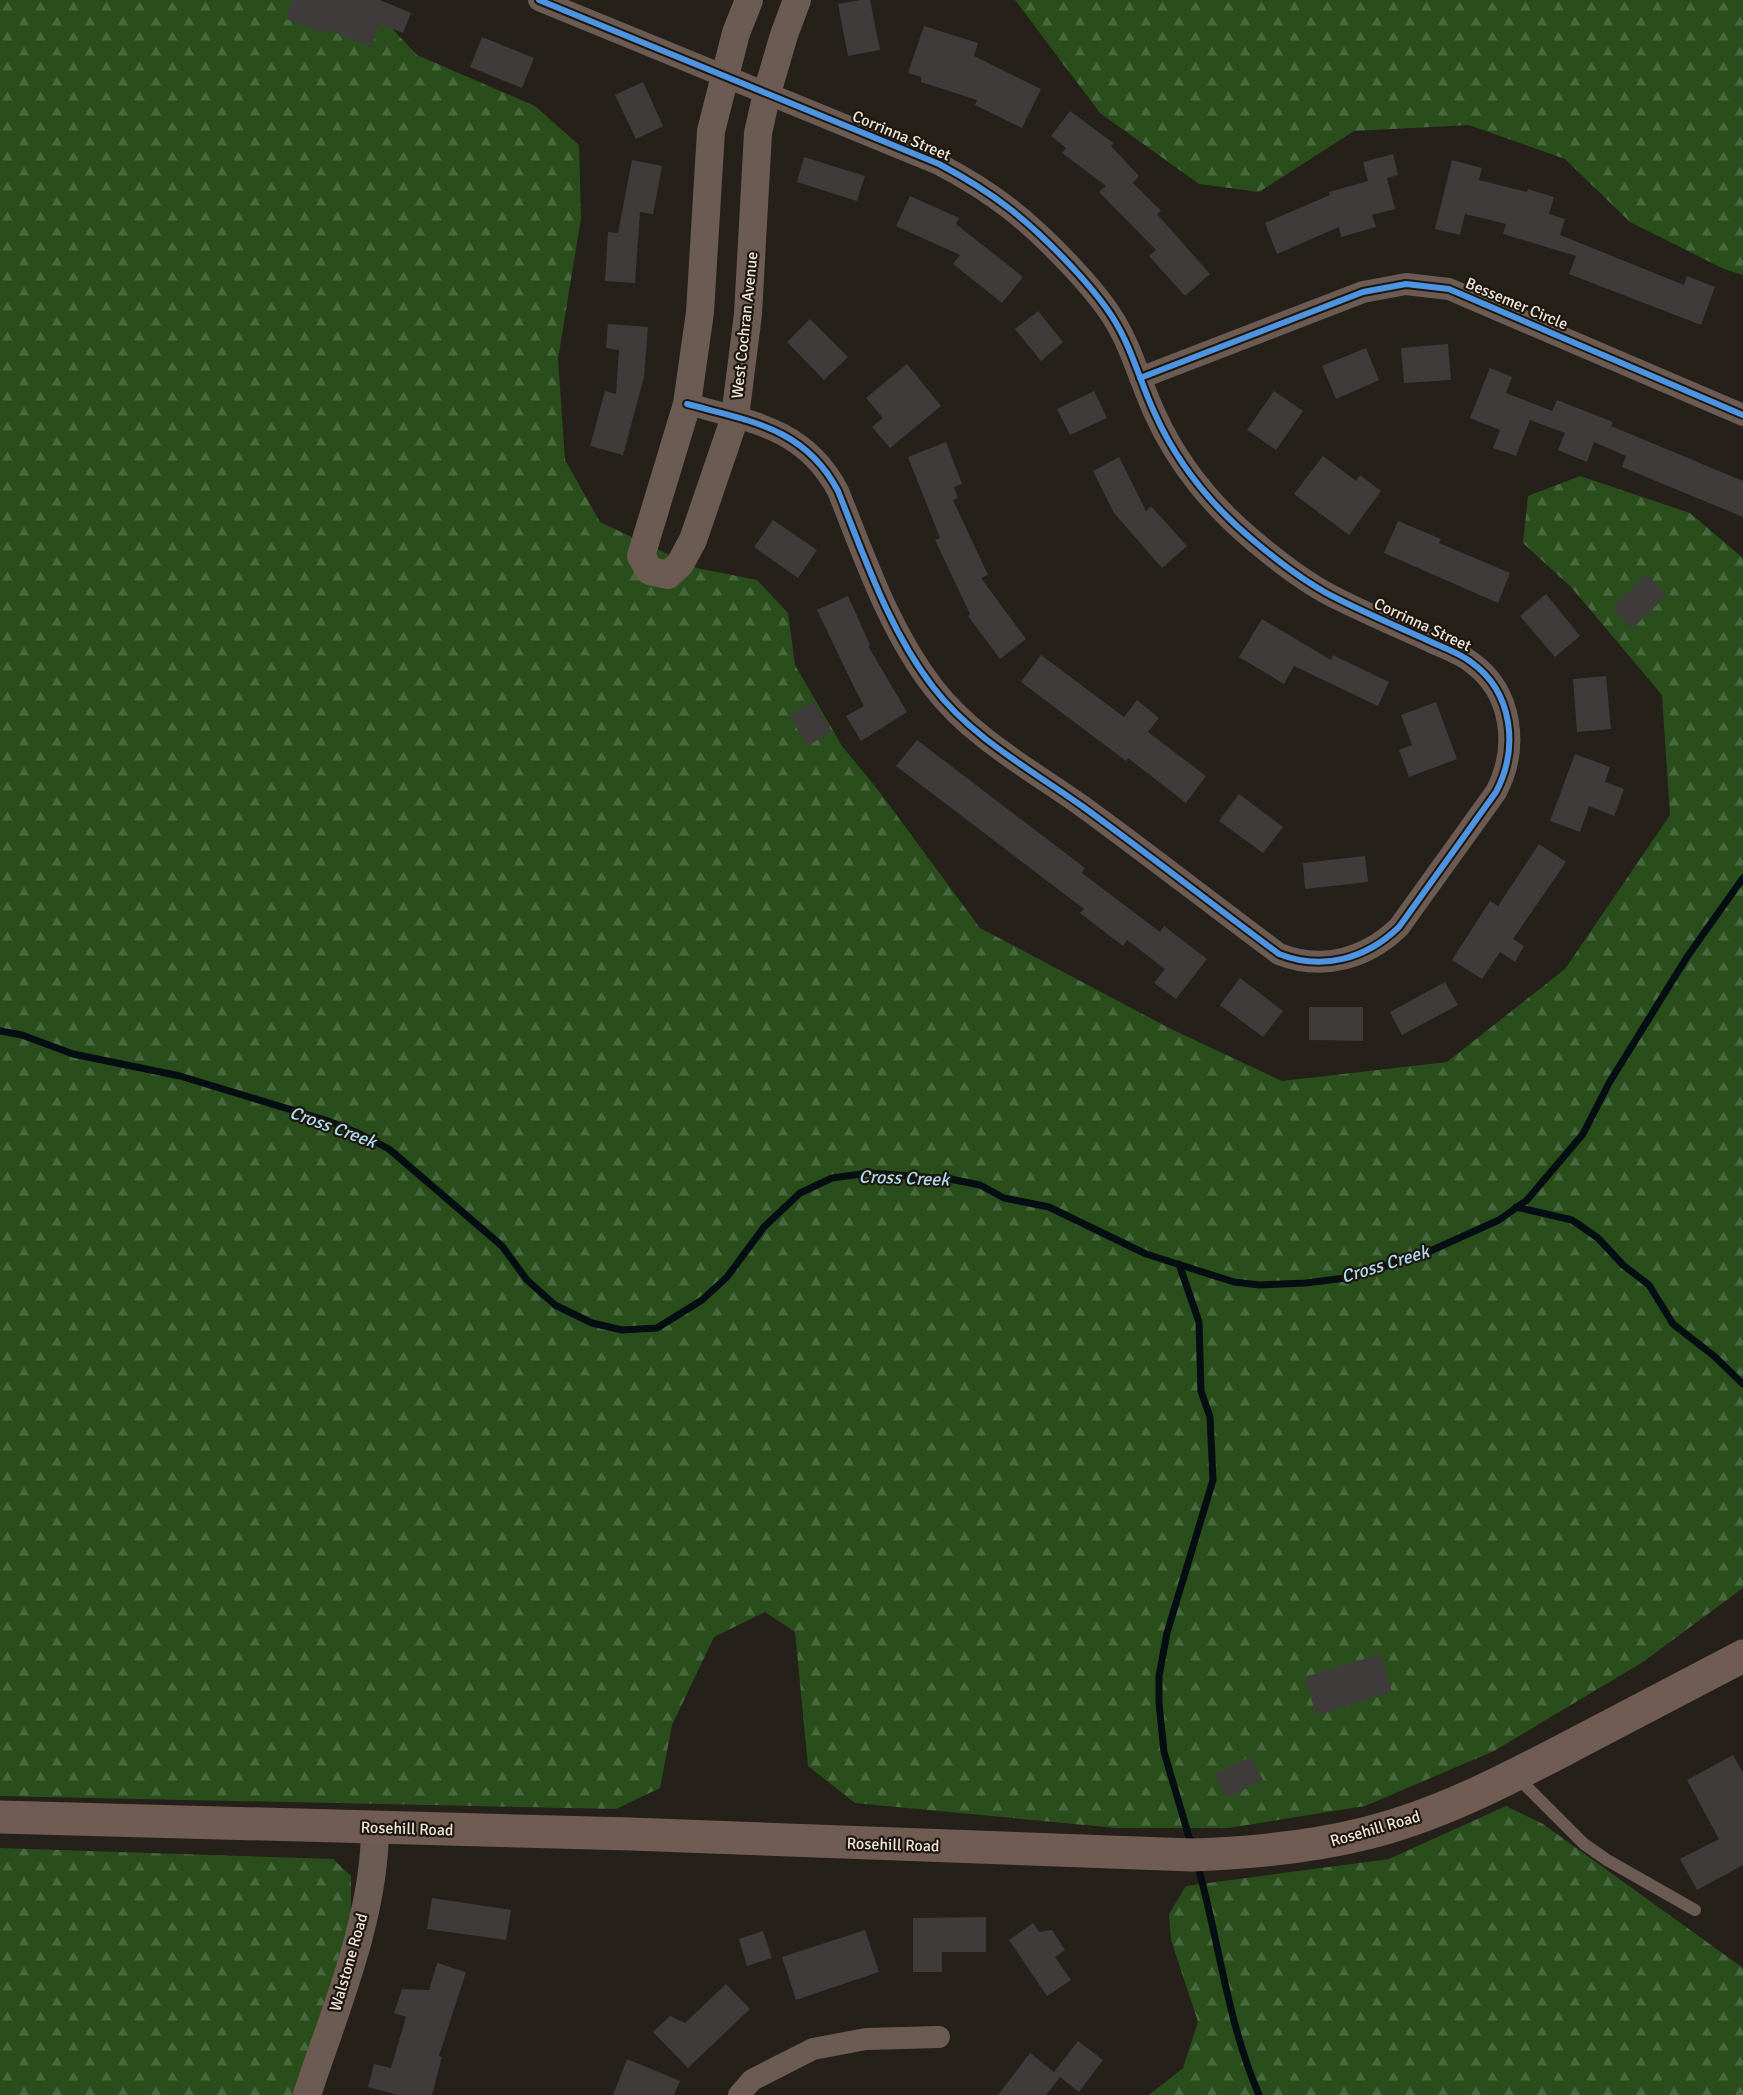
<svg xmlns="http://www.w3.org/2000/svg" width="1743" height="2095" font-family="Signika,sans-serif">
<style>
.forest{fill:url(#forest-firs)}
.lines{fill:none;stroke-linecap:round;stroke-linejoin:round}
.stream{stroke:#050f13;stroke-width:7}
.building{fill:#3e3b3a}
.service{stroke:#6c5b52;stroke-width:12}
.minor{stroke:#6c5b52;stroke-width:22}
.tertiary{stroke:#6c5b52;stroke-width:28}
.secondary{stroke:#705c52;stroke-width:33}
.cycleway-casing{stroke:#1f170d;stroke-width:10}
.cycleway{stroke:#4d94e3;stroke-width:6}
.labels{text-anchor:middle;stroke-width:4.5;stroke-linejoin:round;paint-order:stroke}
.street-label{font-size:16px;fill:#ede6df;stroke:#1f170d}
.water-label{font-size:18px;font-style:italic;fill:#abddf2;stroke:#1f170d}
</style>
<defs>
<pattern id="forest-firs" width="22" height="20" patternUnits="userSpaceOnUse" patternTransform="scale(1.5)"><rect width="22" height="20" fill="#294e1c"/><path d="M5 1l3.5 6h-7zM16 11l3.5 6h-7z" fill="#48683d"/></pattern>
</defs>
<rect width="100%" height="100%" fill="#25201a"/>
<path class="forest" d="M0 0H365L417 55 535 106 579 145 581 218 558 359 565 460 600 522 697 568 757 580 788 613 795 665 842 746 878 790 980 928 1171 1029 1282 1081 1447 1062 1565 969 1670 815 1662 695 1571 587 1523 543 1528 496 1580 476 1690 513 1743 558V1588L1643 1662 1494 1751 1365 1806 1229 1828H1116L855 1803 808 1766 795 1632 765 1612 714 1637 672 1725 660 1788 616 1809 0 1796Z
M1015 0H1743V275L1724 269 1630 222 1565 159 1469 125 1354 131 1259 192 1199 184 1100 113Z
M1506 1806 1543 1824 1743 1968V2095H1149L1183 2068 1198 2022 1171 1940 1169 1914 1186 1886 1389 1859Z
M0 1848 333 1859 351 1876V1920L294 2095H0Z"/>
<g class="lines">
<path class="stream" d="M0 1031 22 1035 73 1054 180 1076 328 1121 358 1133 389 1149 502 1246 527 1280 555 1305 592 1323 622 1330 657 1328 702 1300 727 1277 764 1227 800 1193 832 1178 869 1173 950 1179 980 1185 1004 1198 1049 1207 1146 1254 1234 1282 1260 1285 1306 1283 1353 1277 1428 1252 1499 1220 1527 1200 1583 1134 1609 1083 1687 957 1743 878
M1516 1207 1572 1220 1598 1238 1623 1265 1649 1285 1673 1324 1714 1356 1743 1384
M1179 1264 1199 1322 1201 1391 1210 1417 1213 1480 1167 1633 1159 1676V1703L1164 1752 1192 1847
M1197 1863C1219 1940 1227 2021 1259 2095"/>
</g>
<path class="building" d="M292 0H380L411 13 403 33 380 24 371 47 327 29 325 33 286 19Z
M860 0H870L880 50 848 56 838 4Z
M924 26 978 43 974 56 1041 89 1022 128 975 105 977 100 921 82V77L908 73Z
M482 37 534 58 522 88 470 67Z
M643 82 663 126 636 139 615 95Z
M1070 111 1113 143 1111 146 1139 176 1133 183 1161 211 1157 214 1210 274 1185 296 1149 256 1156 250 1099 192 1106 186 1062 153 1066 148 1051 136Z
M1393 154 1398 175 1387 178 1395 209 1372 215 1376 227 1341 237 1339 227 1277 254 1265 223 1330 195 1329 192 1368 181 1363 162Z
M804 157 865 176 857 201 797 182Z
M632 160 662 166 653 214 640 212 635 283 605 281 608 232 618 233Z
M1452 160 1482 168 1479 180 1527 192 1528 189 1554 197 1549 214 1565 219 1560 235 1684 285 1687 276 1715 287 1701 325 1569 274 1576 256 1503 234 1506 224 1465 214 1460 235 1435 229Z
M910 196 959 218 956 224 1023 277 1002 303 953 264 960 255 896 226Z
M1038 311 1063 342 1041 361 1015 329Z
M810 319 848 357 824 380 787 342Z
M608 324 648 327 644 377 623 455 590 446 605 391 616 394 619 350 606 348Z
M1448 344 1451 380 1404 383 1401 348Z
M1366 348 1379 380 1336 399 1322 366Z
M907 364 941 406 890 448 872 427 883 418 866 398Z
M1490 368 1512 377 1506 393 1552 411 1557 400 1613 422 1611 426 1743 481V517L1622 467 1626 456 1594 442 1587 462 1558 450 1565 433 1530 420 1516 456 1493 448 1500 430 1470 418Z
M1094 391 1107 418 1070 435 1057 409Z
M1274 391 1303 411 1276 450 1247 430Z
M946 442 962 484 954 487 958 498 953 500 988 575 981 578 1026 639 1000 659 968 616 970 614 935 540 940 538 908 457Z
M1323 456 1356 481 1360 475 1381 491 1349 535 1294 494Z
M1119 457 1146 511 1151 506 1187 546 1162 568 1114 513 1093 471Z
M773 520 817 550 798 578 754 547Z
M1398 521 1441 539 1439 543 1510 573 1498 603 1384 553Z
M1647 574 1667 595 1632 629 1612 608Z
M1546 594 1580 636 1555 657 1520 616Z
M848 596 870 645 868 646 907 712 861 741 846 716 864 706 854 687 817 610Z
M1262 619 1331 660 1333 655 1389 682 1378 706 1294 666 1284 684 1239 657Z
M1041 655 1124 717 1137 700 1159 718 1148 732 1206 776 1186 803 1128 758 1126 761 1021 682Z
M1606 676 1611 729 1577 732 1573 679Z
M813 701 832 731 808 746 789 716Z
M1436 702 1457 759 1409 777 1399 750 1412 745 1401 715Z
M917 740 1085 868 1082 873 1160 932 1164 926 1207 959 1176 999 1154 983 1165 969 1127 940 1123 946 1080 913 1084 909 896 766Z
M1575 754 1610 767 1605 782 1624 789 1614 816 1589 806 1580 832 1550 821Z
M1239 794 1283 827 1263 853 1219 821Z
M1539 844 1566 862 1513 939 1524 946 1515 962 1500 952 1482 979 1452 960 1490 901 1498 906Z
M1365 856 1368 882 1305 889 1303 863Z
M1240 978 1283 1011 1263 1037 1220 1005Z
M1445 982 1458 1005 1402 1035 1390 1012Z
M1309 1007H1363V1041L1309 1040Z
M1381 1654 1392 1692 1316 1715 1305 1677Z
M1733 1755 1743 1773V1865L1697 1890 1680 1859 1719 1839 1687 1780Z
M1251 1756 1263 1780 1227 1798 1215 1774Z
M432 1898 511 1910 506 1940 427 1929Z
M986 1917V1952H942V1972H913V1918Z
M1033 1923 1039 1932 1052 1930 1065 1950 1055 1957 1071 1980 1047 1996 1009 1940Z
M865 1930 879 1972 796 2000 782 1957Z
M763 1931 772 1958 747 1966 739 1939Z
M437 1963 466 1972 439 2056 442 2057 432 2095H398L368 2087 374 2064 391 2068 406 2017 394 2013 402 1989 429 1990Z
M726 1984 750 2009 688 2068 653 2032 670 2016 685 2023Z
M1078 2041 1103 2060 1079 2092 1060 2077 1046 2095H998L1030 2053 1054 2072Z
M627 2059 680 2081 674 2095H613Z"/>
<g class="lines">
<path class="service" d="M1517 1777 1584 1844 1607 1860 1695 1910"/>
<path class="minor" d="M539 0 939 164C994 193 1028 220 1071 266 1086 282 1101 299 1113 318 1132 348 1140 382 1155 414 1177 463 1213 507 1254 541 1280 563 1310 586 1340 600 1368 614 1398 627 1427 640 1441 647 1458 652 1471 662 1513 692 1519 748 1496 792L1399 927C1366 959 1322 971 1279 954 1213 905 1148 854 1082 806 1030 769 972 738 933 687 889 630 865 558 838 491 805 428 750 421 687 404
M1140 378 1363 292 1406 284 1449 289 1743 415
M739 2095 752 2080 813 2049 866 2039 939 2037"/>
<path class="tertiary" d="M749 0 736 33 711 131 700 312 687 404 641 556 650 571 668 575 680 564 693 540 735 417 748 314 758 133 767 93 784 35 797 0
M307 2095C335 2010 375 1917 375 1827"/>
<path class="secondary" d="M0 1817 631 1834 1192 1855C1250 1853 1306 1848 1363 1834 1438 1816 1506 1780 1573 1745 1630 1715 1686 1686 1743 1656"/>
<defs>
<path id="cycleway" d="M539 0 939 164C994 193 1028 220 1071 266 1086 282 1101 299 1113 318 1132 348 1140 382 1155 414 1177 463 1213 507 1254 541 1280 563 1310 586 1340 600 1368 614 1398 627 1427 640 1441 647 1458 652 1471 662 1513 692 1519 748 1496 792L1399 927C1366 959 1322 971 1279 954 1213 905 1148 854 1082 806 1030 769 972 738 933 687 889 630 865 558 838 491 805 428 750 421 687 404
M1140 378 1363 292 1406 284 1449 289 1743 415"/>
</defs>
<use href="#cycleway" class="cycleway-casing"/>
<use href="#cycleway" class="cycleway"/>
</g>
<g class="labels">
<g class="street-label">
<text transform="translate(902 135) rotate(23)" y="6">Corrinna Street</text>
<text transform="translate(1517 303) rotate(23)" y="6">Bessemer Circle</text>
<text transform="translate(744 325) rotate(-84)" y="6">West Cochran Avenue</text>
<text transform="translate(1423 624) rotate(25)" y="6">Corrinna Street</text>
<text transform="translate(407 1828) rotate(2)" y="6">Rosehill Road</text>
<text transform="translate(1375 1828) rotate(-16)" y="6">Rosehill Road</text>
<text transform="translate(893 1844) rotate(2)" y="6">Rosehill Road</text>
<text transform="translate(348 1962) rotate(-74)" y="6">Walstone Road</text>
</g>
<g class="water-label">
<text transform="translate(333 1127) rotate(20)" y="6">Cross Creek</text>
<text transform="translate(904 1178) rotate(2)" y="6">Cross Creek</text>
<text transform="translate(1385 1264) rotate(-17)" y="6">Cross Creek</text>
</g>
</g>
</svg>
